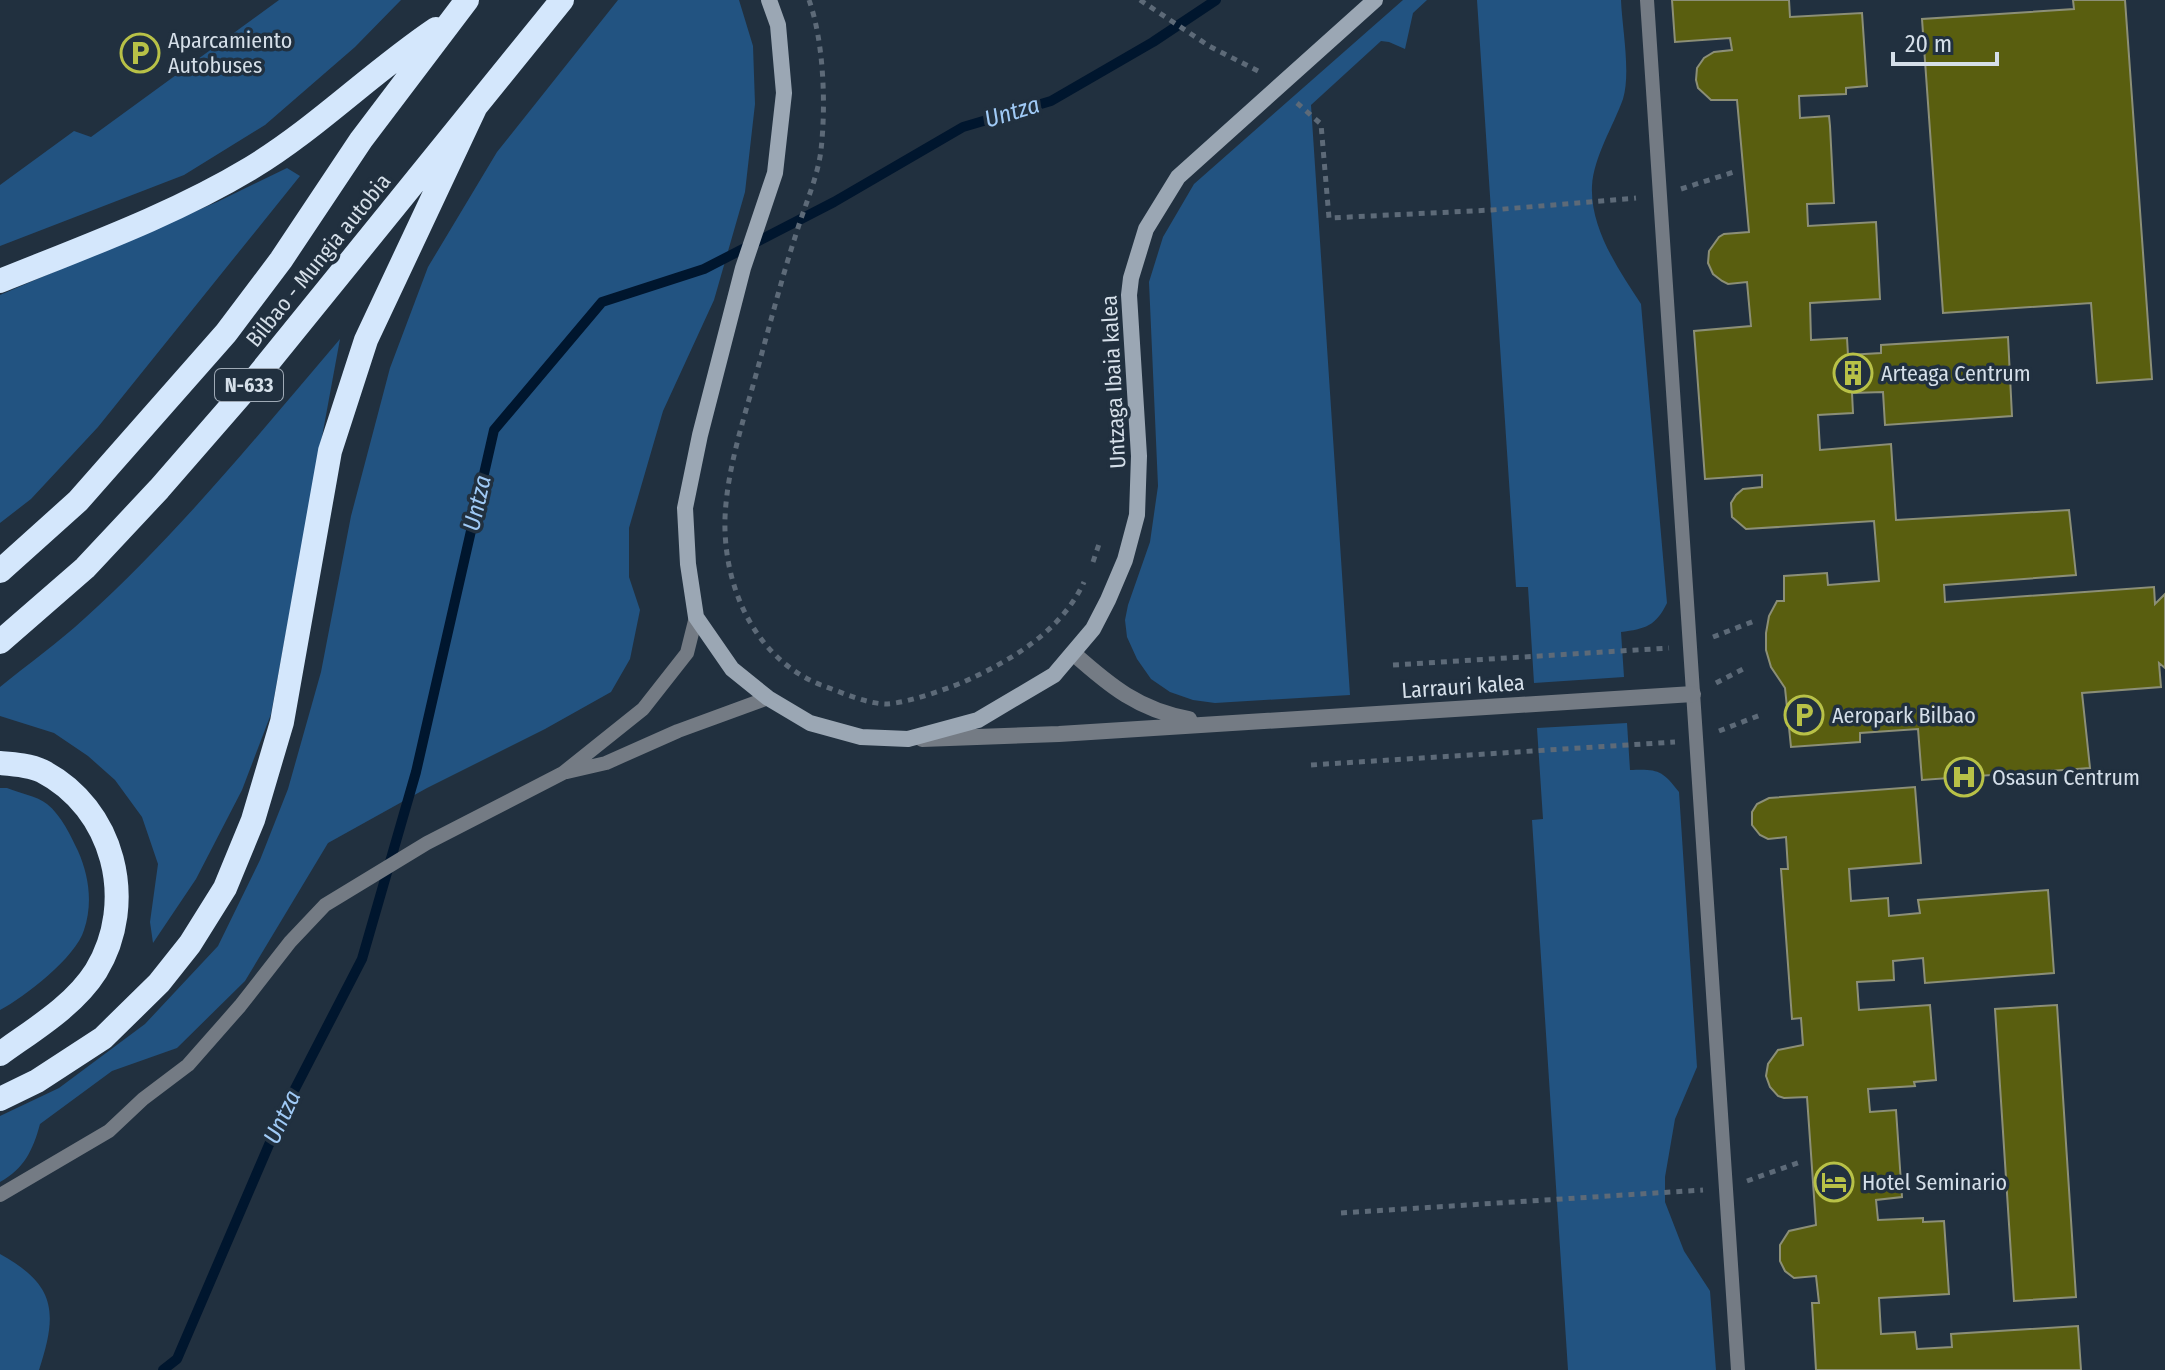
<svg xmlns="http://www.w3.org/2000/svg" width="2165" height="1370" font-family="'Fira Sans Condensed',sans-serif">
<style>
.green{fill:#225381}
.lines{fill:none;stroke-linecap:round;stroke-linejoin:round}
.stream{stroke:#00162e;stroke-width:10}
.building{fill:#595e0f;stroke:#8c8f77;stroke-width:2}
.path{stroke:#5d6a78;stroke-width:5;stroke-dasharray:6 6;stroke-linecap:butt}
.lane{stroke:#747b84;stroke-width:14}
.street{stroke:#747b84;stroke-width:16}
.secondary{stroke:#9ba7b4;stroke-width:16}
.highway{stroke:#d4e7fc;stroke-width:24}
.labels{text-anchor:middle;stroke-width:7;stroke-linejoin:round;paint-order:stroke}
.shield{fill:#21303f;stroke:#9faab6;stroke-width:2}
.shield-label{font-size:20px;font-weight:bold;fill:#d5dfe9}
.poi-label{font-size:22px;fill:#d5dfe9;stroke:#21303f;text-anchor:start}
.street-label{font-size:22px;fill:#d5dfe9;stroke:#21303f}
.water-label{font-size:24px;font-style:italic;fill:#a0caf6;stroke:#21303f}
</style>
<rect width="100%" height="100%" fill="#21303f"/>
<path class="green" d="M279 0H401L355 47 265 125 184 175 0 246V185L74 131 91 137Z
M618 0H739L753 46 755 104 745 192 714 300 663 411 629 528V577L640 610 630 659 611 692 545 729 427 788 328 843 245 981 177 1048 112 1071 40 1124C33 1150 24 1169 0 1182V1116L59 1088 145 1024 218 946 260 860 288 789 321 672 351 516 390 368 428 267 497 152Z
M1403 0H1427L1413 13 1405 49 1389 42 1381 41 1311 105 1350 695 1215 703 1193 700 1170 692 1151 679 1137 659 1127 637 1125 620 1128 605 1150 542 1158 486 1149 282 1163 237 1194 184Z
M1477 0H1621C1622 27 1631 73 1623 99 1613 127 1594 156 1592 186 1590 229 1619 270 1641 304L1667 603C1656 626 1645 629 1621 632L1624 677 1534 683 1528 587H1516Z
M287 168 300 176 98 427 31 499 0 523V295L217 202Z
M340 339 271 714 242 790 196 879 153 943 150 922 158 864 142 817 115 780 88 756 54 733 0 716V687C28 664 58 643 85 618 178 534 259 434 340 339Z
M1627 723 1630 770C1658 769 1662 770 1679 792L1697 1067 1675 1119 1665 1177V1202L1684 1251 1710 1291 1716 1370H1568L1532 820 1543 819 1537 728Z
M0 788H7C19 793 37 796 47 804 61 815 71 836 78 851 89 876 93 903 84 930 76 957 25 997 0 1010Z
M0 1254C56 1285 58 1312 39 1370H0Z"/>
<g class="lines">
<path class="stream" d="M163 1370 177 1359 283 1112 362 959 416 772 494 430 602 302 704 269 834 202 963 127 1051 101 1153 42 1216 0"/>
</g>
<path class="building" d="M1672 0H1789L1790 17 1862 13 1867 86 1846 88V94L1799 96 1800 118 1829 116 1830 126 1834 203 1807 204 1808 226 1876 222 1880 299 1810 303 1811 340 1847 338 1848 355 1881 353V345L2008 337 2012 416 1885 425 1883 392 1852 393 1853 413 1818 415 1820 450 1891 444 1896 520 2069 510 2076 575 1944 585 1945 602 2154 587 2155 604 2165 594V668L2159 663 2161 687 2082 693 2090 768 1922 780 1918 729 1860 733V742L1791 747 1785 688 1771 667 1766 650V633L1769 616 1777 601H1784V576L1827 573 1828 585 1879 581 1874 521 1746 529 1732 517 1731 503 1736 495 1743 489 1762 487V475L1705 479 1694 331 1751 326 1747 282 1728 284 1722 281 1713 274 1708 263 1709 251 1719 237 1724 234 1749 232 1737 100H1711L1698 88 1696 80 1697 68 1704 58 1714 52 1732 50 1730 38 1675 42Z
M2073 0H2125L2152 379 2097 383 2091 303 1943 313 1922 19 2074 9Z
M1915 787 1921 863 1849 869 1851 901 1888 898 1889 916 1920 913 1918 900 2048 890 2054 973 1925 983 1923 958 1893 961 1894 980 1857 982 1859 1010 1930 1005 1936 1080 1914 1082 1915 1086 1868 1089 1870 1112 1896 1110 1902 1197 1876 1200 1878 1220 1923 1218V1222L1944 1221 1949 1294 1879 1298 1881 1334 1915 1332 1917 1349 1952 1347 1951 1334 2078 1326 2081 1370H1816L1812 1303H1819L1816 1276 1794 1278 1785 1271 1780 1261V1245L1789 1231 1816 1225 1807 1097 1784 1098 1778 1096 1770 1087 1766 1076 1768 1064 1778 1050 1803 1045 1801 1018 1792 1019 1781 869H1788L1786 837 1768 839 1760 835 1752 825V812L1757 804 1769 798Z
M2057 1005 2076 1297 2014 1301 1995 1009Z"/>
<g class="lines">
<path class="path" d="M809 0C824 42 826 106 821 150 818 176 805 205 797 231 782 277 770 324 757 371 744 419 727 468 725 518 723 587 755 659 821 685 841 692 864 703 885 704 905 704 954 687 972 678 1017 657 1063 628 1084 582
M1140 0 1209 46 1258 71
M1297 103 1321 124 1329 218 1492 210 1636 198
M1681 189 1737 171
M1093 562 1100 541
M1713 637 1757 620
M1393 665 1669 648
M1716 683 1745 668
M1719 731 1763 714
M1311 765 1675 742
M1747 1181 1803 1161
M1341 1213 1703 1190"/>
<path class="lane" d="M1647 0 1738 1370
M567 772 606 763 678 731 768 698
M0 1195 109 1131 143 1099 188 1065 240 1006 290 942 325 905 427 843 563 773 643 709 687 653 696 617"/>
<path class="street" d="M1073 653C1110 686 1139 710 1189 719
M922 739 1059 734 1693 694"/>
<path class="secondary" d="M769 0 778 25 784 93 775 173 743 268 700 435 685 508 688 564 696 617 732 669 768 698 810 723 861 737 908 739 978 720 1054 675 1093 629 1108 600 1125 560 1137 515 1139 456 1129 295 1131 278 1146 229 1178 177 1375 0"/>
<path class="highway" d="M0 281C84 247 173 215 251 168 317 128 372 72 436 29
M0 571 78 501 226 333 281 260 361 140 467 0
M0 642 85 568 159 489 259 374 562 0
M0 763C13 764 30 765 42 771 114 808 138 902 96 971 74 1006 33 1030 0 1054
M0 1099 37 1081 103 1038 159 983 190 944 225 888 253 820 282 722 330 451 366 340 476 106"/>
</g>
<defs>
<symbol id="parking-ring" viewBox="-11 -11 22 22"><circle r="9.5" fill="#21303f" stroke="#b8c147" stroke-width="1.5"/><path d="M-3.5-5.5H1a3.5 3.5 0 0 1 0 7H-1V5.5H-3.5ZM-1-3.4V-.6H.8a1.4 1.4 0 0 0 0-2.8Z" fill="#b8c147"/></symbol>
<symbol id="building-ring" viewBox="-11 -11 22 22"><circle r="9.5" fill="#21303f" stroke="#b8c147" stroke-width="1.5"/><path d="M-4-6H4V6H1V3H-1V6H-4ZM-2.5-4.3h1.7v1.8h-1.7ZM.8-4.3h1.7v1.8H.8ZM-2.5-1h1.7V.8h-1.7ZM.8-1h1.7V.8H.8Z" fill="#b8c147"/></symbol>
<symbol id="hospital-ring" viewBox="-11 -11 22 22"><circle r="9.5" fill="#21303f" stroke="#b8c147" stroke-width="1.5"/><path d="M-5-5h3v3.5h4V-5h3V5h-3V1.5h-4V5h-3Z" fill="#b8c147"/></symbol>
<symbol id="hotel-ring" viewBox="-11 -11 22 22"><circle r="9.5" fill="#21303f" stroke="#b8c147" stroke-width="1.5"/><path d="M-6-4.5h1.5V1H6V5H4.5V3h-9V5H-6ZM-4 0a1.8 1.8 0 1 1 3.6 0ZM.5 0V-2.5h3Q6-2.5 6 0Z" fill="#b8c147"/></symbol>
</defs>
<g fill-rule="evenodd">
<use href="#parking-ring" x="118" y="31" width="44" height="44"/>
<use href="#building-ring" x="1831" y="351" width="44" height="44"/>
<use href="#parking-ring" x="1782" y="693" width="44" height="44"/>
<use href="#hospital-ring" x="1942" y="755" width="44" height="44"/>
<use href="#hotel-ring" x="1812" y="1160" width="44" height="44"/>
</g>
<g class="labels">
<rect class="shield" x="215" y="369" width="68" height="32" rx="6"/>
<g class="shield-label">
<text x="249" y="392">N-633</text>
</g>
<g class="poi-label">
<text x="168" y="48">Aparcamiento<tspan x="168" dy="25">Autobuses</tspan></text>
<text x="1881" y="381">Arteaga Centrum</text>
<text x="1832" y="723">Aeropark Bilbao</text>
<text x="1992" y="785">Osasun Centrum</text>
<text x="1862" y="1190">Hotel Seminario</text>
</g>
<g class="street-label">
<text transform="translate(318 260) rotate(-51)" y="8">Bilbao - Mungia autobia</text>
<text transform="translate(1113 382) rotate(-93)" y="8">Untzaga Ibaia kalea</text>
<text transform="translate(1463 686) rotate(-4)" y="8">Larrauri kalea</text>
</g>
<g class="water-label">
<text transform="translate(1012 112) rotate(-17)" y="8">Untza</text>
<text transform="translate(477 503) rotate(-77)" y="8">Untza</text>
<text transform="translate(282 1117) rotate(-65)" y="8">Untza</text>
</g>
</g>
<path d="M1893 52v12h104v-12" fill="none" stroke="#d5dfe9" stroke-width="4"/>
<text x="1905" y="52" font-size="24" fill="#d5dfe9" stroke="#21303f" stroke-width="6" paint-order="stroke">20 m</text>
</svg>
